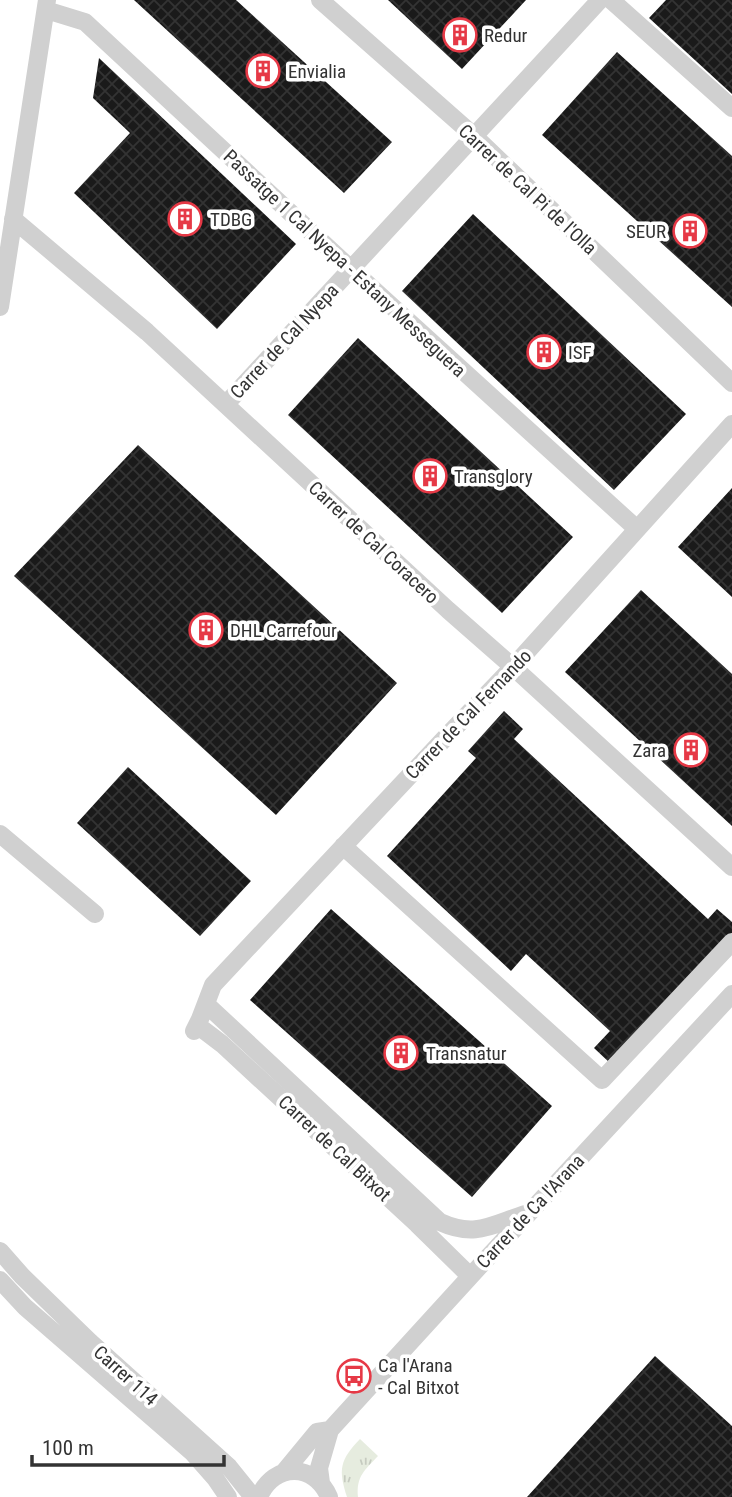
<svg xmlns="http://www.w3.org/2000/svg" width="732" height="1497" font-family="'Roboto Condensed',sans-serif">
<style>
.grass{fill:url(#grass-tufts)}
.building{fill:url(#building-cross-hatch)}
.lines{fill:none;stroke-linecap:round;stroke-linejoin:round}
.minor{stroke:#d0d0d0;stroke-width:18}
.labels{text-anchor:middle;stroke-width:7;stroke-linejoin:round;paint-order:stroke}
.poi-label{font-size:19px;fill:#333;stroke:#fff;text-anchor:start}
.street-label{font-size:19px;fill:#333;stroke:#fff}
</style>
<defs>
<pattern id="grass-tufts" width="24" height="20" patternUnits="userSpaceOnUse" patternTransform="scale(1.75)"><rect width="24" height="20" fill="#e6ecdf"/><path d="M3 7l-1-3M5 7V3M7 7l1-3M15 17l-1-3M17 17v-4M19 17l1-3" fill="none" stroke="#c6cbc0"/></pattern>
<pattern id="building-cross-hatch" width="8" height="8" patternUnits="userSpaceOnUse" patternTransform="scale(1.75)"><rect width="8" height="8" fill="#1a1a1a"/><path d="M0 0l8 8M0 8l8-8" fill="none" stroke="#333"/></pattern>
</defs>
<rect width="100%" height="100%" fill="#fff"/>
<path class="grass" d="M360 1439 378 1456C365 1470 356 1476 358 1497H347C338 1469 340 1460 360 1439Z"/>
<path class="building" d="M134 0H236L392 142 344 193Z
M388 0H526L462 69Z
M666 0H732V94L649 18Z
M617 52 732 156V307L542 135Z
M99 58 296 244 217 329 74 193 130 133 93 98Z
M473 214 686 414 614 490 402 291Z
M358 338 573 537 502 613 288 415Z
M138 445 397 683 276 815 14 576Z
M732 488V597L678 547Z
M641 590 732 674V826L565 672Z
M504 711 523 729 514 739 708 919 717 909 732 922V933L611 1064 594 1048 610 1031 526 954 511 971 387 856 476 758 468 751Z
M128 767 251 881 200 936 77 823Z
M331 909 552 1106 472 1197 250 1000Z
M655 1356 732 1426V1497H527Z"/>
<g class="lines">
<path class="minor" d="M320 0 473 135 732 383
M611 0 732 108
M46 10 85 22 351 269 637 529
M13 219 147 332 448 610 513 667 732 867
M0 307 47 0
M226 404 600 0
M0 834 95 914
M343 846 602 1080 732 942
M206 1004 440 1222C475 1238 491 1225 525 1214
M197 1025 222 1044 417 1224 470 1276
M194 1031 200 1019 213 985 445 738 513 667 732 424
M0 1251 22 1276 90 1342 229 1467 253 1497
M0 1280 25 1307 193 1453 215 1478 228 1497
M284 1472 317 1432 330 1430
M321 1483 319 1468 330 1430 478 1268 732 994
M259 1497C274 1462 315 1463 329 1497"/>
</g>
<defs>
<symbol id="building-ring" viewBox="-11 -11 22 22"><circle r="9.5" fill="#fff" stroke="#e63946" stroke-width="1.5"/><path d="M-4-6H4V6H1V3H-1V6H-4ZM-2.5-4.3h1.7v1.8h-1.7ZM.8-4.3h1.7v1.8H.8ZM-2.5-1h1.7V.8h-1.7ZM.8-1h1.7V.8H.8Z" fill="#e63946"/></symbol>
<symbol id="bus-ring" viewBox="-11 -11 22 22"><circle r="9.5" fill="#fff" stroke="#e63946" stroke-width="1.5"/><path d="M-5-6H5V4H4V6H2V4H-2V6H-4V4H-5ZM-3.5-4V0h7V-4ZM-3.5 1.2v1.5H-2V1.2ZM2 1.2v1.5H3.5V1.2Z" fill="#e63946"/></symbol>
</defs>
<g fill-rule="evenodd">
<use href="#building-ring" x="441" y="16" width="38" height="38"/>
<use href="#building-ring" x="244" y="52" width="38" height="38"/>
<use href="#building-ring" x="166" y="200" width="38" height="38"/>
<use href="#building-ring" x="671" y="212" width="38" height="38"/>
<use href="#building-ring" x="525" y="333" width="38" height="38"/>
<use href="#building-ring" x="411" y="457" width="38" height="38"/>
<use href="#building-ring" x="187" y="611" width="38" height="38"/>
<use href="#building-ring" x="672" y="731" width="38" height="38"/>
<use href="#building-ring" x="382" y="1034" width="38" height="38"/>
<use href="#bus-ring" x="335" y="1357" width="38" height="38"/>
</g>
<g class="labels">
<g class="poi-label">
<text x="484" y="42">Redur</text>
<text x="288" y="78">Envialia</text>
<text x="210" y="226">TDBG</text>
<text x="666" y="238" text-anchor="end">SEUR</text>
<text x="568" y="359">ISF</text>
<text x="454" y="483">Transglory</text>
<text x="230" y="637">DHL Carrefour</text>
<text x="666" y="757" text-anchor="end">Zara</text>
<text x="426" y="1060">Transnatur</text>
<text x="378" y="1372">Ca l'Arana<tspan x="378" dy="22">- Cal Bitxot</tspan></text>
</g>
<g class="street-label">
<text transform="translate(528 189) rotate(43)" y="7">Carrer de Cal Pi de l'Olla</text>
<text transform="translate(345 263) rotate(43)" y="7">Passatge 1 Cal Nyepa - Estany Messeguera</text>
<text transform="translate(284 341) rotate(-47)" y="7">Carrer de Cal Nyepa</text>
<text transform="translate(374 542) rotate(43)" y="7">Carrer de Cal Coracero</text>
<text transform="translate(468 714) rotate(-46)" y="7">Carrer de Cal Fernando</text>
<text transform="translate(335 1148) rotate(43)" y="7">Carrer de Cal Bitxot</text>
<text transform="translate(530 1211) rotate(-47)" y="7">Carrer de Ca l'Arana</text>
<text transform="translate(126 1375) rotate(42)" y="7">Carrer 114</text>
</g>
</g>
<path d="M32 1455v10h192v-10" fill="none" stroke="#333333" stroke-width="3.5"/>
<text x="42" y="1455" font-size="21" fill="#333333" stroke="#ffffff" stroke-width="5" paint-order="stroke">100 m</text>
</svg>
